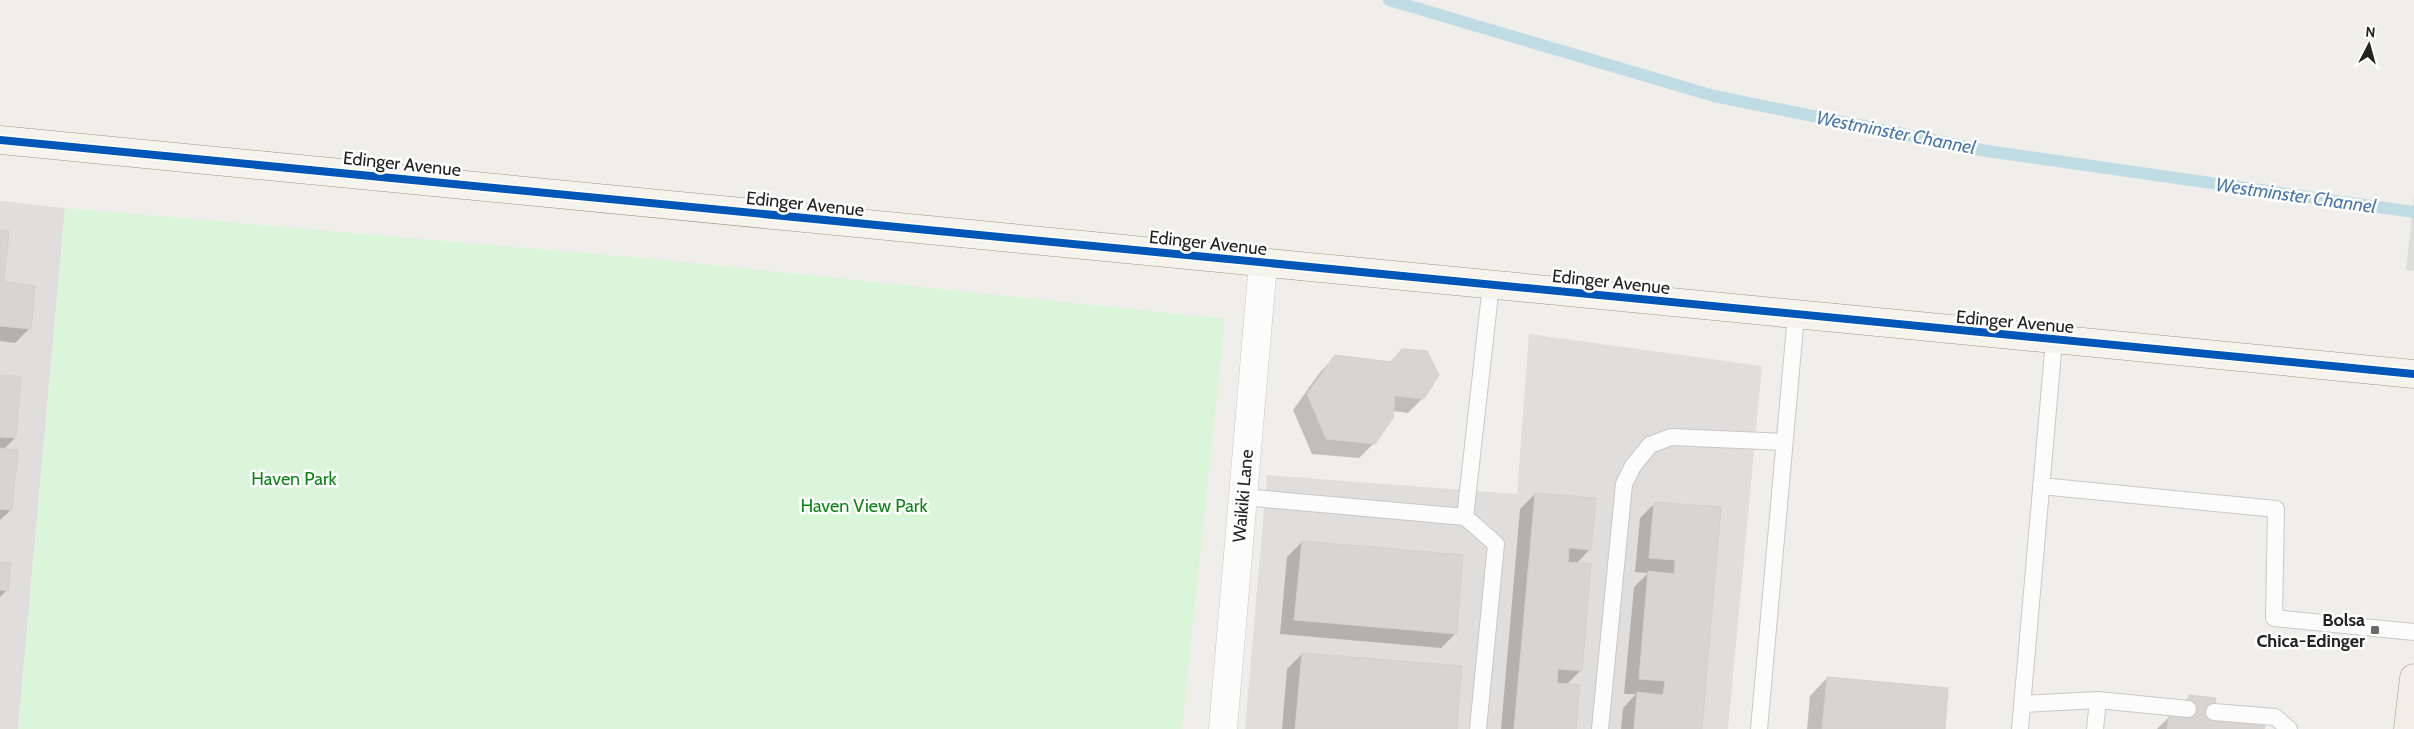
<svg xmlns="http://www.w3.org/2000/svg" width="2414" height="729" font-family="Cabin,sans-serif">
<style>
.residential{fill:#dfdedc}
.park{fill:#daf5da}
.pier{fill:#dedddd}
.shadow{fill:#0003}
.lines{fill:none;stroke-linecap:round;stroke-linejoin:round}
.stream{stroke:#bfdbe3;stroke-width:12}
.building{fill:#d7d4d2;stroke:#d3d0cc}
.lane-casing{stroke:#c9c8c7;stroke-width:18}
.street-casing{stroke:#c9c8c7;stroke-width:29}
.secondary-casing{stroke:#999a82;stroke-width:29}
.primary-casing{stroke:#a79c86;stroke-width:29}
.lane{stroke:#fdfcfc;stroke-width:16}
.street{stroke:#fdfcfc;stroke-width:28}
.secondary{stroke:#f4f4ed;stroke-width:28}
.primary{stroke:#f3ede7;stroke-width:28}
.cycleway-casing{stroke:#fff;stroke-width:11}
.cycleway{stroke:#0057b8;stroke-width:8}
.poi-dot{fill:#6a6968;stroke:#fff;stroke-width:2}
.labels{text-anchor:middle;stroke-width:5;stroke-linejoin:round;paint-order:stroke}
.street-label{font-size:18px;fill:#222;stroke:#fff}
.park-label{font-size:18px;fill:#0c8416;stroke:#fff}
.poi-label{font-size:18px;font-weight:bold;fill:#222;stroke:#fff;text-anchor:end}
.water-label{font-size:19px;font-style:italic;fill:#4a7aab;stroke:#fff}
</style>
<rect width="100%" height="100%" fill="#f0eeeb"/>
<path class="residential" d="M0 201 65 208 18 729H0Z
M1529 334 1762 366 1728 729H1245L1267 475 1517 494Z"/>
<path class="park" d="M65 208 664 260 1225 319 1182 729H18Z"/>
<path class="pier" d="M2414 196V271L2406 270Z"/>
<path class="shadow" d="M0 232 2 283 30 328 15 343 0 341Z
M1402 350 1423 398 1408 413 1393 411 1374 443 1359 458 1312 454 1293 410 1321 371 1336 356 1389 363Z
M0 376 15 438 3 450 11 510 0 520Z
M1535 494 1590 549 1576 564 1580 671 1566 685 1575 729H1501L1520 509Z
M1655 503 1720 508 1700 729H1621L1623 708 1636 694H1624L1634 587 1648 573 1635 572 1640 518Z
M1302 542 1456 633 1441 648 1280 634 1287 557Z
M0 563 7 590 0 597Z
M1302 654 1455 729H1282L1287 669Z
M1827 678 1943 729H1807L1810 696Z
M2190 696 2212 721 2263 729H2157Z"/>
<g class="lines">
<path class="stream" d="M1389 0 1714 96 1987 151 2414 212"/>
</g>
<path class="building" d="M0 230 9 231 4 282 35 286 31 329 0 326Z
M1402 349 1427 351 1439 375 1424 399 1395 396 1393 418 1375 444 1326 439 1307 394 1335 355 1391 362Z
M0 375 21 377 16 438 0 437Z
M0 448 18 450 12 510 0 509Z
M1535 493 1596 498 1591 550 1569 548 1568 562 1591 564 1582 671 1558 669 1557 683 1580 685 1576 729H1514Z
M1654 502 1721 507 1702 729H1634L1637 692 1663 695 1665 681 1639 679 1648 571 1674 574 1675 560 1649 558Z
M1302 541 1463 555 1457 634 1294 620Z
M0 562 11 563 8 591 0 590Z
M1302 653 1462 666 1457 729H1295Z
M1827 677 1948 688 1945 729H1822Z
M2189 695 2216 698 2213 720 2265 726 2264 729H2167L2169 715 2187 717Z"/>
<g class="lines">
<defs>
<path id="lane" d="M2041 486 2276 509 2274 618 2414 632
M1243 497 1465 517 1491 285
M1465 517 1496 544 1478 729
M2022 704 2098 700 2188 709
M2214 712 2275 717 2289 729
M1600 729 1624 484 1633 466 1650 445 1671 437 1784 442
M1759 729 1796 315
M2020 729 2054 341
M2095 729 2098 700"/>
<path id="street" d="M1223 729 1263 263"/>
<path id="secondary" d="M0 140 2414 374"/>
<path id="primary" d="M2408 729 2414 678"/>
</defs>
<use href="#lane" class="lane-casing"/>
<use href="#street" class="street-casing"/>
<use href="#secondary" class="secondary-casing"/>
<use href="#primary" class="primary-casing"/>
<use href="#lane" class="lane"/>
<use href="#street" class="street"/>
<use href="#secondary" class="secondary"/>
<use href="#primary" class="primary"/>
<defs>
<path id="cycleway" d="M0 140 2414 374"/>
</defs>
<use href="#cycleway" class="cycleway-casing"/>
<use href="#cycleway" class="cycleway"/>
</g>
<rect class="poi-dot" x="2370" y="625" width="10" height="10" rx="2.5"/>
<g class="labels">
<g class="street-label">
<text transform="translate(402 164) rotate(6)" y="6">Edinger Avenue</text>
<text transform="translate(805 204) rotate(6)" y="6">Edinger Avenue</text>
<text transform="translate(1208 243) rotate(6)" y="6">Edinger Avenue</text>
<text transform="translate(1611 282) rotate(6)" y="6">Edinger Avenue</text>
<text transform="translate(2015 322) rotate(5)" y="6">Edinger Avenue</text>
<text transform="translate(1243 496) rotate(-85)" y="6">Waikiki Lane</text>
</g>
<g class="park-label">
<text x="294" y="485">Haven Park</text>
<text x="864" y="512">Haven View Park</text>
</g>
<g class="poi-label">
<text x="2365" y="626">Bolsa<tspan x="2365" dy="21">Chica-Edinger</tspan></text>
</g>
<g class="water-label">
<text transform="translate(1896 132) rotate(11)" y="7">Westminster Channel</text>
<text transform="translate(2296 195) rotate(8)" y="7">Westminster Channel</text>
</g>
</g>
<g transform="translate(2369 45) rotate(6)" stroke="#ffffff" stroke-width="4" paint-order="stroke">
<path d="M0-4L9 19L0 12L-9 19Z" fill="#222222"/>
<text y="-8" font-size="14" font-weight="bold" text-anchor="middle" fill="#222222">N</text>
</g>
</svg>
